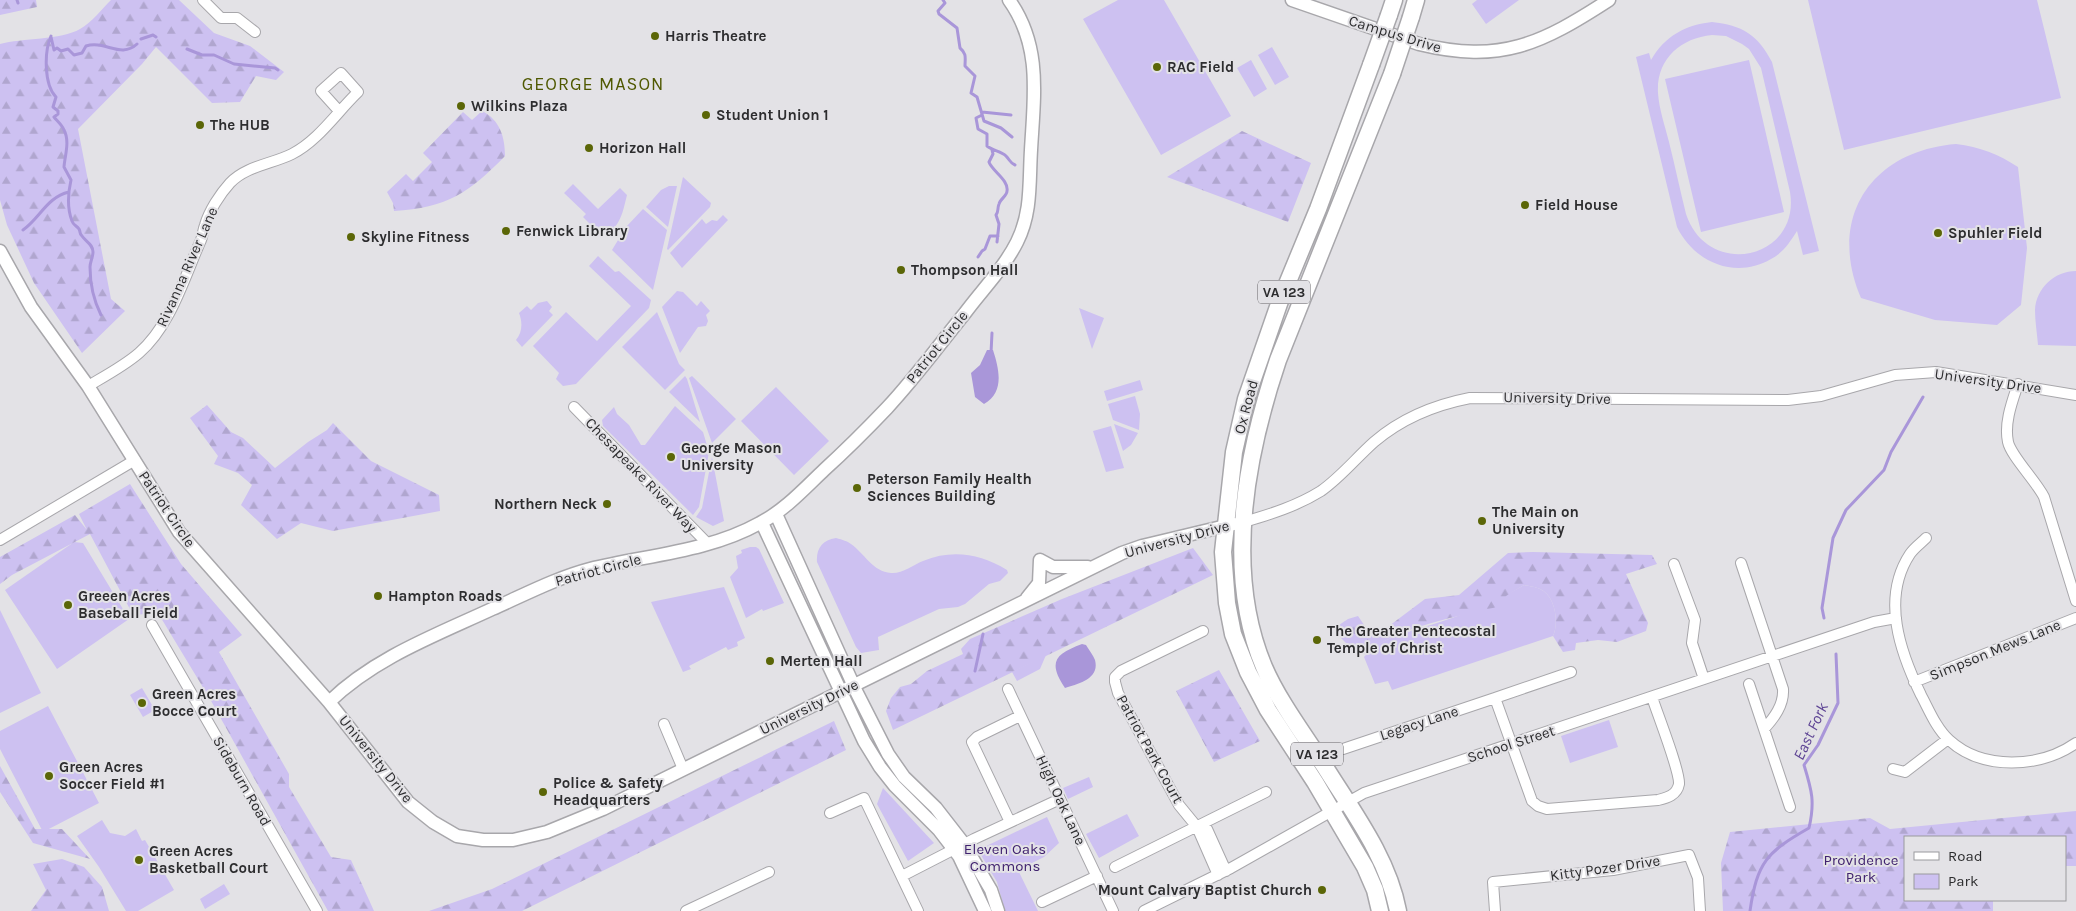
<svg xmlns="http://www.w3.org/2000/svg" width="2076" height="911" font-family="Karla,sans-serif">
<style>
.green{fill:#cdc1f1;fill-rule:evenodd}
.forest{fill:url(#forest-firs)}
.water{fill:#a996d9}
.lines{fill:none;stroke-linecap:round;stroke-linejoin:round}
.stream{stroke:#a996d9;stroke-width:3}
.minor-casing{stroke:#a8a7ab;stroke-width:12}
.tertiary-casing{stroke:#a8a7ab;stroke-width:15}
.primary-casing{stroke:#a8a7ab;stroke-width:19}
.minor{stroke:#fff;stroke-width:10}
.tertiary{stroke:#fff;stroke-width:12}
.primary{stroke:#fff;stroke-width:16}
.primary-bridge-casing{stroke:#a8a7ab;stroke-width:19;stroke-linecap:butt}
.primary-bridge{stroke:#fff;stroke-width:16}
.poi-dot{fill:#5b6607;stroke:#e3e2e6;stroke-width:2}
.labels{text-anchor:middle;stroke-width:4;stroke-linejoin:round;paint-order:stroke}
.shield{fill:#e3e2e6;stroke:#646366;stroke-width:1}
.shield-label{font-size:14px;font-weight:bold;fill:#2d2d2f}
.street-label{font-size:15px;fill:#2d2d2f;stroke:#e3e2e6}
.poi-label{font-size:15px;font-weight:bold;fill:#2d2d2f;stroke:#e3e2e6;text-anchor:start}
.park-label{font-size:15px;fill:#40226f;stroke:#e3e2e6}
.water-label{font-size:16px;font-style:italic;fill:#5f4595;stroke:#e3e2e6}
.quarter-label{font-size:18px;letter-spacing:1px;fill:#4f5800;stroke:#e3e2e6}
</style>
<defs>
<pattern id="forest-firs" width="22" height="20" patternUnits="userSpaceOnUse" patternTransform="scale(1.25)"><rect width="22" height="20" fill="#cdc1f1"/><path d="M5 1l3.5 6h-7zM16 11l3.5 6h-7z" fill="#b0a6cf"/></pattern>
</defs>
<rect width="100%" height="100%" fill="#e3e2e6"/>
<path class="green" d="M1118 0H1164L1231 116 1161 155 1083 19Z
M1477 0H1519L1486 24 1472 4Z
M1808 0H2037L2061 98 1844 150Z
M1712 22C1742 25 1758 35 1772 62L1819 251 1803 255 1797 231C1790 242 1783 253 1771 259 1735 280 1694 262 1677 227L1636 57 1649 53 1651 60C1665 36 1685 25 1712 22ZM1712 35 1726 36 1742 44 1749 49 1761 68 1790 192C1801 259 1708 280 1686 214 1680 190 1675 166 1669 142 1665 126 1659 109 1658 93 1656 60 1680 38 1712 35Z
M1272 47 1289 77 1275 85 1258 55Z
M1251 60 1267 89 1254 97 1237 68Z
M1749 60 1784 212 1701 232 1665 79Z
M1956 144C1980 147 1998 154 2018 167L2027 248 2021 305 1997 325 1935 320 1861 298C1827 219 1870 151 1956 144Z
M683 177 711 203 710 207 668 250 667 249Z
M573 184 598 209 620 188 627 195C622 215 620 231 597 237L590 231 593 227 583 217 586 214 564 193Z
M669 186H677L668 227 646 207 661 190Z
M643 209 667 230 653 290 612 250 626 227Z
M723 215 728 220 682 268 670 253 702 219 706 224 712 220 717 221Z
M598 256 615 272 619 271 651 300 649 308 576 384 563 386 556 379 559 373 533 346 566 312 597 341 631 306 589 266Z
M2076 271V346L2038 345C2037 333 2035 321 2035 310 2036 288 2055 271 2076 271Z
M677 291 683 292 697 306 701 301 710 311 706 315 708 321 706 326 698 327 680 353 662 307Z
M547 301 552 307 549 311 553 315 522 347 516 340C522 333 523 323 519 313L527 306 531 310 538 303Z
M1079 308 1104 318 1092 349Z
M657 312 679 364 685 370 665 390 622 347Z
M685 376 687 379 700 422 669 392Z
M692 376 736 419 712 443 689 378Z
M1140 380 1143 390 1107 401 1104 391Z
M776 387 829 441 794 475 741 421Z
M1135 396 1140 414 1139 430 1113 420 1108 404Z
M675 406 703 432 709 452 699 507 693 515 603 426 602 420 614 407 617 414 629 425 641 445H645Z
M1114 424 1138 433 1131 445 1123 451Z
M1111 426 1124 468 1106 472 1093 431Z
M712 457 724 521 713 526 696 517 702 508Z
M836 538C843 540 847 541 851 544 864 553 873 572 891 573 902 574 913 565 923 561 953 549 980 554 1007 570L1008 573 1000 581 989 584 965 604 958 607 939 609 878 637 879 650 861 653 856 647 817 562C816 549 822 540 836 538Z
M74 542 83 543 129 619 57 669 5 590Z
M750 547H756L759 549 784 603 763 611 762 609 746 618 730 577 738 568 736 556 742 553 741 550Z
M1524 585C1529 586 1536 587 1540 589 1556 596 1559 623 1553 636L1392 690 1388 681 1375 684 1364 657C1384 634 1415 631 1443 621 1471 612 1499 600 1524 585Z
M724 587 745 638 737 642 738 646 728 650 726 647 689 666 691 669 683 672 651 602Z
M0 610 41 693 0 713Z
M1046 655 1040 669 1017 681 1012 672Z
M142 688 155 710 143 717 130 695Z
M48 706 99 803 43 832 0 749V731Z
M1609 720 1618 747 1570 763 1561 736Z
M1089 777 1093 787 1068 799 1063 788Z
M883 788 934 843 908 861 877 804Z
M1127 814 1139 836 1099 858 1086 834Z
M1047 817 1059 843 1044 857 1018 870 1038 911H1005L997 882 978 850Z
M102 820 110 833 125 836 136 829 142 841 145 840 174 890 138 911H126L99 867 77 836Z
M224 884 230 894 205 909 200 899Z"/>
<path class="forest" d="M0 0H36L37 7 0 15Z
M111 0H179L214 33 250 46 284 72 276 80 256 76 240 102 212 103 156 47 142 64 78 129 111 299 125 311 82 353 34 283 7 225 0 200V44C22 38 61 40 80 29 92 22 101 10 111 0Z
M482 111C500 120 505 137 505 156 469 193 447 208 394 211L393 203 387 192 406 174 413 181 432 162 423 153 463 112 472 120Z
M1242 131 1311 163 1288 222 1167 177Z
M207 405 231 432 243 438 275 468 308 442 327 430 333 423 371 461 439 495 440 511 333 531 301 523 277 539 241 505 252 485 238 473 214 464 218 456 190 418Z
M130 484 181 564 242 635 219 652 289 774V787L331 857 351 860 374 911H328L210 699 158 613 133 615 90 534 12 575 0 584V557L75 515 87 530 79 514Z
M1193 548 1213 575 893 730 886 711 891 698 900 687 911 684 927 671 963 654 961 649 970 639 1062 599Z
M1533 552 1652 555 1657 564 1626 574 1648 623 1646 631 1617 642 1598 640 1576 643 1575 650 1563 652 1553 636C1559 623 1556 596 1540 589 1536 587 1529 586 1524 585L1506 596 1501 606C1465 615 1390 628 1366 655L1347 644 1339 636V625L1348 619 1358 616 1373 638 1425 599 1459 595 1508 553Z
M1219 670 1260 741 1214 762 1176 691Z
M834 721 846 750 522 911H429L492 889Z
M0 766 35 829H62L90 859 33 843 0 792Z
M2076 811V866H2065V837H1905V900H1993V911H1723L1721 863 1730 832 1870 818 1890 829Z
M62 859 84 867 102 887 109 911H31L46 890 33 864Z"/>
<path class="water" d="M987 350H993C999 369 1005 392 984 404L975 397 971 373 980 365Z
M1082 644 1086 645C1089 650 1093 655 1095 660 1100 679 1078 684 1065 688 1047 661 1056 654 1082 644Z"/>
<g class="lines">
<path class="stream" d="M17 0 18 3
M943 0 945 3 938 11 939 14 957 28 960 48C967 54 965 58 965 66L975 76 971 93 977 97 984 121 1001 128 1012 137
M51 36C44 52 44 85 56 97L53 107 58 111V114L54 117C57 121 62 125 64 130 70 141 65 155 64 167L71 180C68 193 67 208 72 221 73 225 77 226 79 229 81 233 79 233 82 236 86 242 93 244 93 252 93 257 90 262 90 267 90 283 94 301 101 315
M51 37 54 50 57 48 61 51 68 49 74 55 82 53 86 46C105 40 121 59 137 44
M141 39 153 35 156 37
M187 49 202 55H214L234 64 275 68 278 70
M982 112 1011 115
M982 115 976 118 978 129 987 134V146C993 151 1001 151 1006 156 1010 160 1010 163 1015 165
M992 150 993 154 989 162C992 171 1009 180 1007 191 1007 196 1000 199 999 204 997 209 999 211 996 215L999 224 997 242
M23 230C40 218 47 197 69 192
M978 257 982 251 985 249 990 236H998
M991 353 992 333
M1824 618 1822 608 1833 538 1846 510 1884 470 1891 452 1923 397
M975 671 983 634
M1750 911C1757 862 1767 852 1809 828 1815 802 1812 791 1804 765L1818 745 1838 703 1836 654"/>
<defs>
<path id="minor" d="M203 0 221 18H237L255 32
M2018 384C2012 402 2004 423 2008 442 2011 456 2036 481 2044 497L2076 601
M88 386C105 376 124 366 139 353 171 325 184 278 201 240 203 235 203 230 205 225 209 211 220 194 230 183 246 166 272 164 292 154 318 141 337 112 358 92L341 73 321 91 339 111
M574 407 708 544
M1244 522C1271 514 1297 506 1321 491 1341 477 1356 458 1374 442 1402 418 1434 405 1470 398L1788 400 1821 396 1895 375 1936 372 2076 395
M1926 538C1921 543 1914 548 1910 554 1881 598 1900 652 1921 695 1929 710 1936 728 1949 740 1983 771 2040 768 2076 743
M0 540 135 460
M1741 563 1783 689C1784 705 1774 718 1764 729
M1674 564 1695 620 1692 643 1704 679
M152 625 317 911
M1203 631 1121 671 1115 677V682L1118 693 1179 805 1197 827 1218 875
M1914 682 2076 618
M1749 684 1790 807
M1008 689 1113 911
M1495 698 1571 672
M664 724 683 769
M1343 749 1495 698 1532 801 1538 806 1547 809 1658 800C1667 798 1677 795 1679 784 1680 771 1657 713 1652 697
M1893 769 1905 772 1948 739
M830 813 864 798 918 911
M1010 822 972 742 977 737 1020 716
M1197 827 1207 829 1226 871
M1115 867 1266 792
M902 876 974 839 1060 799
M1042 902 1097 876
M686 911 769 872
M1144 911 1231 868 1364 793 1874 622 1896 618
M1495 911 1493 882 1613 870 1689 855 1698 878 1700 911"/>
<path id="tertiary" d="M1292 0 1419 44C1501 64 1541 44 1609 0
M0 251 31 307 88 386 179 532 329 702 408 802 433 822 457 836 483 840H513L547 832 603 809 1122 553 1142 546 1234 524
M776 514 857 693 888 754 904 777 936 808 964 844 991 890 998 911
M762 523 864 741 880 767 895 786 939 830 959 856 985 911
M1040 560 1053 567H1088
M1027 598 1039 583 1040 560
M329 702C374 658 436 635 492 609 524 595 556 578 590 569 647 555 708 552 760 523 785 510 804 489 824 470 846 450 867 429 887 408 915 378 939 345 965 313 982 290 1004 268 1017 242 1032 212 1029 182 1031 150 1034 96 1042 46 1009 0"/>
<path id="primary" d="M1389 15 1394 0
M1411 17 1416 0
M1371 65 1318 209 1280 301 1246 399 1234 452 1223 552 1227 603 1233 634 1248 672 1268 710 1315 782 1365 867 1375 890 1380 911
M1392 74 1278 360C1246 455 1224 572 1264 667 1278 700 1305 736 1325 767 1353 812 1388 858 1398 911"/>
</defs>
<use href="#minor" class="minor-casing"/>
<use href="#tertiary" class="tertiary-casing"/>
<use href="#primary" class="primary-casing"/>
<use href="#minor" class="minor"/>
<use href="#tertiary" class="tertiary"/>
<use href="#primary" class="primary"/>
<defs>
<path id="primary-bridge" d="M1371 65 1389 15
M1392 74 1411 17"/>
</defs>
<use href="#primary-bridge" class="primary-bridge-casing"/>
<use href="#primary-bridge" class="primary-bridge"/>
</g>
<g class="poi-dot">
<circle cx="655" cy="36" r="5"/>
<circle cx="1157" cy="67" r="5"/>
<circle cx="461" cy="106" r="5"/>
<circle cx="706" cy="115" r="5"/>
<circle cx="200" cy="125" r="5"/>
<circle cx="589" cy="148" r="5"/>
<circle cx="1525" cy="205" r="5"/>
<circle cx="506" cy="231" r="5"/>
<circle cx="1938" cy="233" r="5"/>
<circle cx="351" cy="237" r="5"/>
<circle cx="901" cy="270" r="5"/>
<circle cx="671" cy="457" r="5"/>
<circle cx="857" cy="488" r="5"/>
<circle cx="607" cy="504" r="5"/>
<circle cx="1482" cy="521" r="5"/>
<circle cx="378" cy="596" r="5"/>
<circle cx="68" cy="605" r="5"/>
<circle cx="1317" cy="640" r="5"/>
<circle cx="770" cy="661" r="5"/>
<circle cx="142" cy="703" r="5"/>
<circle cx="49" cy="776" r="5"/>
<circle cx="543" cy="792" r="5"/>
<circle cx="139" cy="860" r="5"/>
<circle cx="1322" cy="890" r="5"/>
</g>
<g class="labels">
<g class="shield">
<rect x="1258" y="280.5" width="52" height="23" rx="4"/>
<rect x="1291" y="742.5" width="52" height="23" rx="4"/>
</g>
<g class="shield-label">
<text x="1284" y="297">VA 123</text>
<text x="1317" y="759">VA 123</text>
</g>
<g class="street-label">
<text transform="translate(1395 34) rotate(17)" y="5">Campus Drive</text>
<text transform="translate(187 267) rotate(-66)" y="5">Rivanna River Lane</text>
<text transform="translate(937 347) rotate(-51)" y="5">Patriot Circle</text>
<text transform="translate(1988 381) rotate(8)" y="5">University Drive</text>
<text transform="translate(1557 398) rotate(1)" y="5">University Drive</text>
<text transform="translate(1246 407) rotate(-75)" y="5">Ox Road</text>
<text transform="translate(641 475) rotate(46)" y="5">Chesapeake River Way</text>
<text transform="translate(167 509) rotate(56)" y="5">Patriot Circle</text>
<text transform="translate(1177 539) rotate(-15)" y="5">University Drive</text>
<text transform="translate(598 570) rotate(-15)" y="5">Patriot Circle</text>
<text transform="translate(1995 650) rotate(-22)" y="5">Simpson Mews Lane</text>
<text transform="translate(809 707) rotate(-26)" y="5">University Drive</text>
<text transform="translate(1419 723) rotate(-18)" y="5">Legacy Lane</text>
<text transform="translate(1511 744) rotate(-18)" y="5">School Street</text>
<text transform="translate(1150 749) rotate(61)" y="5">Patriot Park Court</text>
<text transform="translate(376 759) rotate(51)" y="5">University Drive</text>
<text transform="translate(242 781) rotate(60)" y="5">Sideburn Road</text>
<text transform="translate(1061 800) rotate(65)" y="5">High Oak Lane</text>
<text transform="translate(1605 868) rotate(-8)" y="5">Kitty Pozer Drive</text>
</g>
<g class="poi-label">
<text x="665" y="41">Harris Theatre</text>
<text x="1167" y="72">RAC Field</text>
<text x="471" y="111">Wilkins Plaza</text>
<text x="716" y="120">Student Union 1</text>
<text x="210" y="130">The HUB</text>
<text x="599" y="153">Horizon Hall</text>
<text x="1535" y="210">Field House</text>
<text x="516" y="236">Fenwick Library</text>
<text x="1948" y="238">Spuhler Field</text>
<text x="361" y="242">Skyline Fitness</text>
<text x="911" y="275">Thompson Hall</text>
<text x="681" y="453">George Mason<tspan x="681" dy="17">University</tspan></text>
<text x="867" y="484">Peterson Family Health<tspan x="867" dy="17">Sciences Building</tspan></text>
<text x="597" y="509" text-anchor="end">Northern Neck</text>
<text x="1492" y="517">The Main on<tspan x="1492" dy="17">University</tspan></text>
<text x="78" y="601">Greeen Acres<tspan x="78" dy="17">Baseball Field</tspan></text>
<text x="388" y="601">Hampton Roads</text>
<text x="1327" y="636">The Greater Pentecostal<tspan x="1327" dy="17">Temple of Christ</tspan></text>
<text x="780" y="666">Merten Hall</text>
<text x="152" y="699">Green Acres<tspan x="152" dy="17">Bocce Court</tspan></text>
<text x="59" y="772">Green Acres<tspan x="59" dy="17">Soccer Field #1</tspan></text>
<text x="553" y="788">Police &amp; Safety<tspan x="553" dy="17">Headquarters</tspan></text>
<text x="149" y="856">Green Acres<tspan x="149" dy="17">Basketball Court</tspan></text>
<text x="1312" y="895" text-anchor="end">Mount Calvary Baptist Church</text>
</g>
<g class="park-label">
<text x="1005" y="854">Eleven Oaks<tspan x="1005" dy="17">Commons</tspan></text>
<text x="1861" y="865">Providence<tspan x="1861" dy="17">Park</tspan></text>
</g>
<g class="water-label">
<text transform="translate(1810 731) rotate(-65)" y="6">East Fork</text>
</g>
<g class="quarter-label">
<text x="593" y="90">GEORGE MASON</text>
</g>
</g>
<rect x="1904" y="836" width="162" height="65" fill="#e3e2e6" stroke="#9a9a9d"/>
<rect x="1914" y="852" width="25" height="8" fill="#ffffff" stroke="#9a9a9d"/>
<text x="1948" y="861" font-size="15" fill="#2d2d2f">Road</text>
<rect x="1914" y="874" width="25" height="15" fill="#cdc1f1" stroke="#9a9a9d"/>
<text x="1948" y="886" font-size="15" fill="#2d2d2f">Park</text>
</svg>
